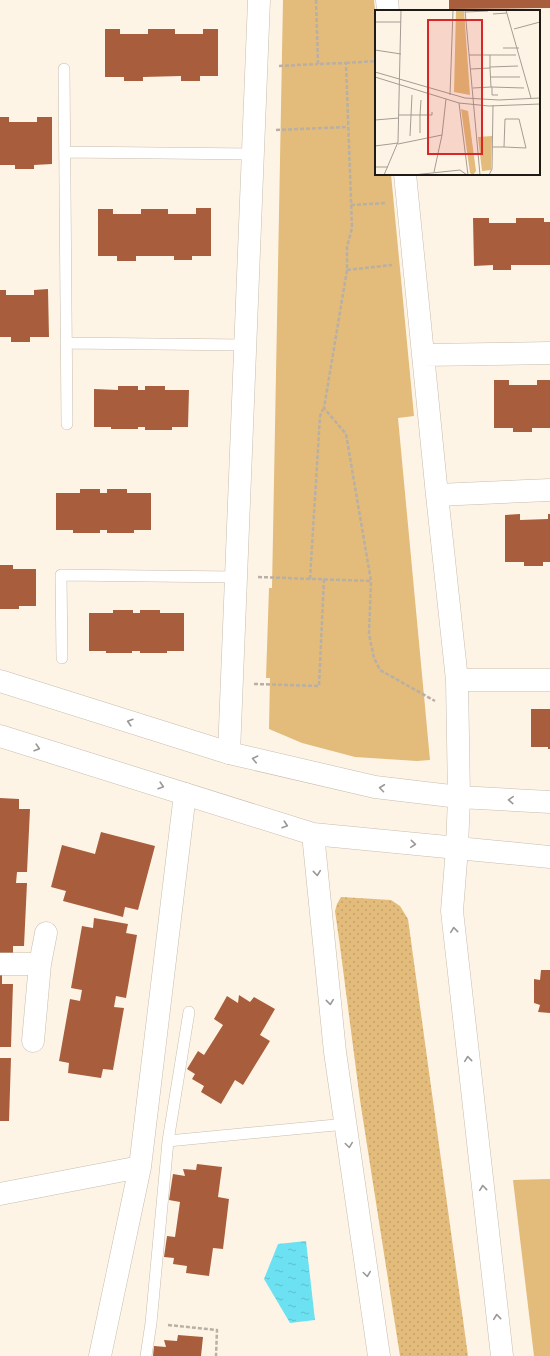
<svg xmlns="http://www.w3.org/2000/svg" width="550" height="1356" font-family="Mulish,sans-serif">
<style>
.grass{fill:url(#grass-dots)}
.park{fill:#e3bb7b}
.water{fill:url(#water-ripples)}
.building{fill:#a85e3c}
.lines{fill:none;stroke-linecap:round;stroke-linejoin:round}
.lane-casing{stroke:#c6bdaf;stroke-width:12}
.street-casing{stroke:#c6bdaf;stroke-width:23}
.secondary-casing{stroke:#c6bdaf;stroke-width:23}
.path{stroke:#b8b0a5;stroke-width:2.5;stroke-dasharray:4 2;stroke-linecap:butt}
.lane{stroke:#fff;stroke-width:11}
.street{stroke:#fff;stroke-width:22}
.secondary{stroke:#fff;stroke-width:22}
.oneway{stroke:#9a9896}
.inset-road{fill:none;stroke:#a49d93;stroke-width:1}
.view{fill:#d62828;fill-opacity:0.15;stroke:#d62828;stroke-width:2}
.inset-edge{fill:none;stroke:#1e1b16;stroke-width:2}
</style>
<defs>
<pattern id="grass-dots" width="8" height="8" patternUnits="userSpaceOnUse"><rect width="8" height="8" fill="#e3bb7b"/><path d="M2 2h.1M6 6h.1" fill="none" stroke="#c2a06a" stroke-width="1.8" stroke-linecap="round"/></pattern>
<pattern id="water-ripples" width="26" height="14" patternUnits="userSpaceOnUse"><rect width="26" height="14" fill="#6ce1f1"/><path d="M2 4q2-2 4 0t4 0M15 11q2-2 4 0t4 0" fill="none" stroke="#5dc0ce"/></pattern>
</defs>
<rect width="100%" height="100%" fill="#fef4e6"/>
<path class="grass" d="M341 897 391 900 400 906 408 919 468 1356H400L360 1100 340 946 335 911 337 904Z"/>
<path class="park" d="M283 0H374L376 19V174H391L414 416 398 418 430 760 417 761 355 757 302 743 269 729 270 678H266L269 588H272Z
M550 1179V1356H534L513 1180Z"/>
<path class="water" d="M306 1241 315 1320 290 1323 264 1279 278 1244Z"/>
<path class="building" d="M449 0H550V8L449 9Z
M105 29H120V34H148V29H175V34H203V29H218V76H200V81H181V76L143 77V81H124V77H105Z
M0 117H9V122H37V117H52V164L34 165V169H15V165H0Z
M196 208H211V256H192V260H174V256H136V261H117V256H98V209H113V214H141V209H168V214H196Z
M473 218H489V223H516V218H544V222H550V265H511V270H493V265L474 266Z
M48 289 49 337H30V342H11V337H0V290H6V295H34V290Z
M494 380H509V385H537V380H550V428H532V432H513V428H494Z
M118 386H138V390H145V386H165V390H189L188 427H172V430H145V427H138V429H111V427H94V389L118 390Z
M80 489H100V493H107V489H127V493H151V530H134V533H107V530H100V533H73V530H56V493H80Z
M520 514V520L548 519V514H550V562H543V566H524V562H505V515Z
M0 565H13V569H36V606H19V609H0Z
M113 610H133V613H140V610H160V613H184V651H167V653H140V651H132V653H106V651H89V613H113Z
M531 709H550V749H548V747H531Z
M0 798 19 799V809H30L27 872H17L16 883H27L24 946H13V956L0 955Z
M101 832 155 846 138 910 125 907 123 917 63 901 66 891 51 887 62 845 95 854Z
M94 918 128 924 126 933 137 935 126 998 116 996 114 1007 124 1008 113 1070 103 1069 101 1078 68 1073 69 1063 59 1061 70 999 80 1001 82 990 71 988 82 926 93 928Z
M541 970H550V1013L538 1012 540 1005 534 1003V979L540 980Z
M0 974H2V984H13L11 1047H0Z
M239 995 250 1002 254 997 275 1009 260 1035 270 1041 243 1085 235 1080 221 1104 201 1092 204 1086 192 1079 195 1074 187 1069 198 1051 204 1055 223 1025 214 1019 227 996 238 1003Z
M0 1058H11L9 1121H0Z
M197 1164 222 1167 218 1197 229 1199 223 1249 213 1248 209 1276 186 1273 187 1266 173 1264 174 1258 164 1257 167 1236 175 1237 180 1202 169 1200 173 1174 185 1176 183 1169 196 1170Z
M178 1335 203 1337 201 1356H153L154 1346 166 1347 164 1340 177 1341Z"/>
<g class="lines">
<defs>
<path id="lane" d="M64 69 67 424
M65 152 253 154
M66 343 245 345
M62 658 61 575 236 577
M168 1141 189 1012
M146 1356 151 1323 168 1141 346 1124"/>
<path id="street" d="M387 0 388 11
M405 174 437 495 457 680 459 797
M423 355 550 353
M437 495 550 490
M457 680H550
M229 753 259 0
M0 964H40L46 933
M33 1041 40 964
M0 1194 140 1167 185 794
M100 1356 140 1167"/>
<path id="secondary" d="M0 681 229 753 375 787 459 797 550 802
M0 736 313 834 550 857
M459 797 457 848 452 911 502 1356
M313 834 335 1052 379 1356"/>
</defs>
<use href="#lane" class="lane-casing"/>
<use href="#street" class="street-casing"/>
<use href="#secondary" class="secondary-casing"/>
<path class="path" d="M316 0 318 64 346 63 352 228 347 247V270L324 408 346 434 371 581 369 634 374 658 380 670 435 701
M346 63 376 61
M279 66 318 64
M276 130 348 127
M351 205 387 203
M347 270 392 265
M258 577 371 581
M310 579 320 416 323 409
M254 684 319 686 324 579
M168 1325 217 1330 216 1356"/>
<use href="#lane" class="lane"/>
<use href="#street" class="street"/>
<use href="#secondary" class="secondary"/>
</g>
<defs><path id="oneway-chevron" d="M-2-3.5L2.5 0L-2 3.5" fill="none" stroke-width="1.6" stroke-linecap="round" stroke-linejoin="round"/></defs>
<g class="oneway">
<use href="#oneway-chevron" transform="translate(130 722) rotate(-163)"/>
<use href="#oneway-chevron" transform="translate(37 748) rotate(17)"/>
<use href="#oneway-chevron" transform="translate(255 759) rotate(-167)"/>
<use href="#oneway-chevron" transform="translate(161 786) rotate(17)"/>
<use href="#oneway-chevron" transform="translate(382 788) rotate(-173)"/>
<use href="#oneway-chevron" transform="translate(511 800) rotate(-177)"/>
<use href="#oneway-chevron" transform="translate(285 825) rotate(18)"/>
<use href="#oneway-chevron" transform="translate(413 844) rotate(5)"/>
<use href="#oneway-chevron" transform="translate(317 873) rotate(84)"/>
<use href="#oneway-chevron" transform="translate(454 930) rotate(-96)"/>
<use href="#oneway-chevron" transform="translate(330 1002) rotate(84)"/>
<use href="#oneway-chevron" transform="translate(468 1059) rotate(-96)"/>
<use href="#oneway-chevron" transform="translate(349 1145) rotate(82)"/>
<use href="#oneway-chevron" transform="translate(483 1188) rotate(-96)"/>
<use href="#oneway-chevron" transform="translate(367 1274) rotate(82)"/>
<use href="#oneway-chevron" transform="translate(497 1317) rotate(-96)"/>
</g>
<g transform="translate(375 10)">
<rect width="165" height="165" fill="#fef4e6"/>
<path d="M86 99 93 101 101 161 98 165 95 163Z" fill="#e3bb7b"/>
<path d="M81 0H89L95 85 79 82ZM117 126 116 160 107 161 103 127Z" fill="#e3bb7b"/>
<path class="inset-road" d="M90 0 105 165M131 0 156 88M90 2 113 1M118 4 132 3M0 12H26M139 19 165 12M128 38H144M0 40 26 44M94 45H115V58L96 59M115 45H141M115 57 143 56M0 62 90 88 124 90 165 88M0 67 84 93 114 96 165 94M116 67H145M116 77 149 78M117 77V85H123M98 78 116 77 115 58M75 85 78 0M84 93 93 165M24 105H45L46 90M0 110 24 108M45 123V105H57V102M35 126 37 85M23 134 67 125 71 89M0 136 23 133M117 137H129L151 138 144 109H130L129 137M0 157H13M59 162 67 125M9 165 23 132 26 0M38 165 85 160 92 165M102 165H123M114 165 117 159 118 95"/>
<path class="view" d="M53 10H107V144H53Z"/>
<rect width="165" height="165" class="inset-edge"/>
</g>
</svg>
